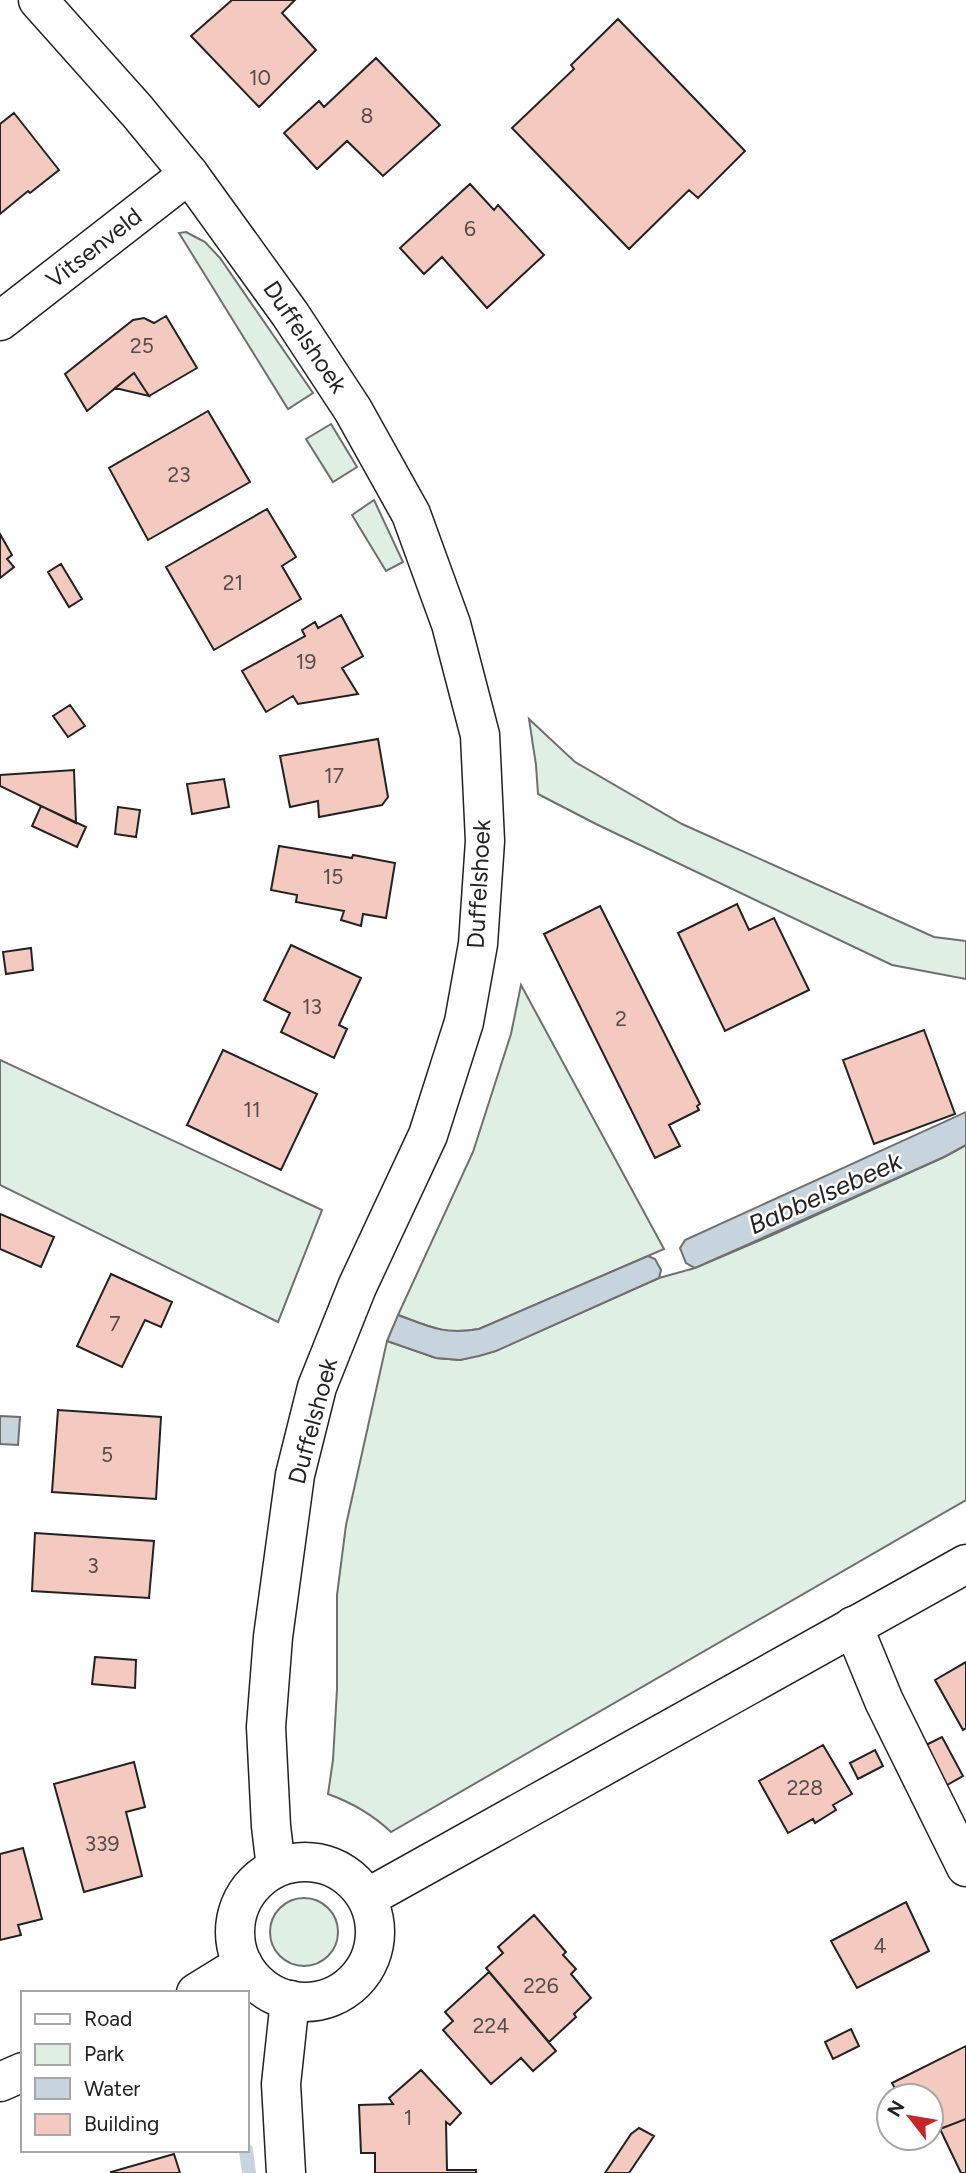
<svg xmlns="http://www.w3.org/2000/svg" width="966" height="2173" font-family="Figtree,sans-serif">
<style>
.green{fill:#e0efe3;stroke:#6f6f6f;stroke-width:2}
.water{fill:#c7d3dd;stroke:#6f6f6f;stroke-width:2}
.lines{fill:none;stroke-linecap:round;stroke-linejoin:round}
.stream{stroke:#c7d3dd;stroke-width:14}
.building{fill:#f3c9c0;stroke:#222;stroke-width:2}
.street-casing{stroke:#222;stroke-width:41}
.secondary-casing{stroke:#222;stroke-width:41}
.street{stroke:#fff;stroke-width:38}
.secondary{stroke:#fff;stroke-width:38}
.labels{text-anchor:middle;stroke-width:5;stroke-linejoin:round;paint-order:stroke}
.number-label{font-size:21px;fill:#564c4a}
.street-label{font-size:24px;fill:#222;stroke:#fff}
.water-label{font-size:26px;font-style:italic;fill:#222;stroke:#fff}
</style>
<rect width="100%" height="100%" fill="#fff"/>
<path class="green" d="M186 232 205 242 220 258 313 393 288 409 179 233Z
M331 424 357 467 333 482 306 439Z
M374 500 403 562 386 571 352 515Z
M529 719 575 762 682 824 934 937 966 941V979L892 965 596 824 538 794 536 765Z
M521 985 664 1249 479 1329C444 1335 430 1327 398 1315L473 1152 511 1034Z
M0 1060 322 1210 278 1322 0 1185Z
M966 1145V1500L391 1832C372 1814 353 1803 328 1794L333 1760 337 1689V1595L346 1525 387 1341 436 1358 460 1360 495 1351 659 1278 695 1268 770 1236 944 1157Z
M270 1932a34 34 0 1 1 68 0a34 34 0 1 1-68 0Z"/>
<path class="water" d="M966 1112V1145L944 1157 695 1268 686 1263 680 1248 685 1240Z
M648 1256 655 1259 661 1270 659 1278 496 1351 479 1356 460 1360 436 1358 387 1341 398 1315C430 1327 444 1335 479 1329Z
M0 1416 20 1417 18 1445 0 1444Z"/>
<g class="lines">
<path class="stream" d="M246 2150 249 2173"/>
</g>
<path class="building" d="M232 0H295L282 13 316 50 259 107 191 36Z
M618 19 745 151 698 198 689 190 629 249 512 128 574 69 571 65Z
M376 58 440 125 383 176 347 141 317 169 284 133 319 101 324 107Z
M14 113 59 170 30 193 28 191 0 214V124Z
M470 184 494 210 498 205 544 255 487 308 442 257 424 274 400 248Z
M166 316 197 368 149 396 134 373 87 411 65 374 133 320 144 318 154 323Z
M134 373 149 396 115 388Z
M208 411 250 482 148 540 109 468Z
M267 509 296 557 282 566 301 599 214 650 166 567Z
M0 534 12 555 7 559 14 567 0 578Z
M61 564 82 599 69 607 48 572Z
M341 615 363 656 342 668 358 694 298 704 293 696 266 712 242 671 305 636 302 630 315 622 318 628Z
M70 705 85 726 68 737 53 716Z
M378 739 388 797 382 805 319 817 318 801 290 807 280 756Z
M74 770 76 823 0 786V775Z
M224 779 229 807 192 814 187 784Z
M41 806 86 827 77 847 32 826Z
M118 807 140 810 136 837 115 834Z
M279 846 352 858 353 855 395 863 386 918 363 914 361 926 341 920 344 911 296 902 297 895 271 890Z
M737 904 749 930 774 918 809 990 725 1031 678 933Z
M600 906 700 1104 697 1106 699 1110 669 1125 680 1146 655 1158 544 934Z
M291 945 361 978 339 1025 347 1029 334 1058 281 1032 290 1013 264 1000Z
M31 948 33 970 6 974 3 952Z
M924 1030 955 1114 874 1144 843 1060Z
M223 1050 317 1094 281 1170 187 1125Z
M0 1214 54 1237 41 1267 0 1249Z
M111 1274 172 1302 161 1327 145 1320 122 1367 77 1346Z
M58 1410 161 1417 156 1499 52 1492Z
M35 1533 154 1541 149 1598 32 1591Z
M95 1657 136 1660 135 1688 92 1684Z
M966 1662V1728L963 1730 935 1680Z
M942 1737 963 1776 942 1788 920 1748Z
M823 1745 852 1794 833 1805 836 1810 815 1823 813 1819 788 1833 759 1781Z
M875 1750 883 1766 858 1779 850 1763Z
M134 1762 145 1807 126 1812 142 1876 84 1892 54 1784Z
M23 1848 42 1919 18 1925 21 1935 0 1940V1854Z
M906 1902 929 1951 857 1988 831 1941Z
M534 1915 566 1952 563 1955 576 1969 571 1974 591 1998 574 2014 576 2017 549 2042 486 1968 503 1953 498 1947Z
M489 1972 556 2051 533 2071 521 2058 491 2084 443 2030 453 2021 445 2012Z
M851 2029 859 2046 833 2059 825 2042Z
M966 2046V2119L940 2129 931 2112V2096H899L892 2083Z
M421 2070 461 2113 450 2125 446 2122 447 2170H476V2173H375V2153H361L359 2105 393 2104 389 2098Z
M966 2119V2173H961L940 2129Z
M639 2128 654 2136 629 2173H605L631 2134Z
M174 2154 180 2173H111V2172Z"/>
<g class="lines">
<defs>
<path id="street" d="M0 321 189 174
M853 1626 884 1701 966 1867
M286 2173 281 2084 290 2000"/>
<path id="secondary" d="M38 0 137 111 189 174 290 314 353 410 411 514 451 624 480 735 485 841 478 944 464 1022 428 1135 357 1287 317 1387 295 1475 273 1637 266 1727 271 1826 276 1868
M235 1932a70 70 0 1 1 140 0a70 70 0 1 1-140 0Z
M367 1898 966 1564
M196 1993 243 1964
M0 2082 23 2072"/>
</defs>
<use href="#street" class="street-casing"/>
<use href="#secondary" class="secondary-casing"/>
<use href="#street" class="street"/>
<use href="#secondary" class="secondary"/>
</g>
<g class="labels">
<g class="number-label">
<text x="260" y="85">10</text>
<text x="367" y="123">8</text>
<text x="470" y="236">6</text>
<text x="142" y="353">25</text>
<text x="179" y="482">23</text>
<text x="233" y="590">21</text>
<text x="306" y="669">19</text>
<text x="334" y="783">17</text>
<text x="333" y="884">15</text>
<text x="312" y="1014">13</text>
<text x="621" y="1026">2</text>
<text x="252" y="1117">11</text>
<text x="115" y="1331">7</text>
<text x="107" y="1462">5</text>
<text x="93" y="1573">3</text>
<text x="805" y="1795">228</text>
<text x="102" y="1851">339</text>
<text x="880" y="1953">4</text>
<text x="541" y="1993">226</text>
<text x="491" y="2033">224</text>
<text x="408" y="2125">1</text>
</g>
<g class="street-label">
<text transform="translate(94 248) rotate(-38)" y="8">Vitsenveld</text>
<text transform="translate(305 337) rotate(56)" y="8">Duffelshoek</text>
<text transform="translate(479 884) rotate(-87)" y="8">Duffelshoek</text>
<text transform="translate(313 1421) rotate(-75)" y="8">Duffelshoek</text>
</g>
<g class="water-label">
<text transform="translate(825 1193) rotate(-24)" y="9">Babbelsebeek</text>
</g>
</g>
<rect x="21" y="1991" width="228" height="161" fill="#ffffff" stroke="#a7a7a7" stroke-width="2"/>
<rect x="35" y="2014" width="35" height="10" fill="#ffffff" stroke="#a7a7a7" stroke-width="2"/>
<text x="84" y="2026" font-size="21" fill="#222222">Road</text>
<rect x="35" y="2044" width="35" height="21" fill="#e0efe3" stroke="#a7a7a7" stroke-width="2"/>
<text x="84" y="2061" font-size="21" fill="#222222">Park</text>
<rect x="35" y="2078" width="35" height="21" fill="#c7d3dd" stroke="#a7a7a7" stroke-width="2"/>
<text x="84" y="2096" font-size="21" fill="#222222">Water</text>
<rect x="35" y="2114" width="35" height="21" fill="#f3c9c0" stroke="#a7a7a7" stroke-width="2"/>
<text x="84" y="2131" font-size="21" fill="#222222">Building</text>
<g transform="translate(910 2117) rotate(301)"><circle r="33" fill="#ffffff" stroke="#a7a7a7" stroke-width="2"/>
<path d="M0-5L12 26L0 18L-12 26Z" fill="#c62828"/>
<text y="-10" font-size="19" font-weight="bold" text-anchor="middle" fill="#222222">N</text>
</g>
</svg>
